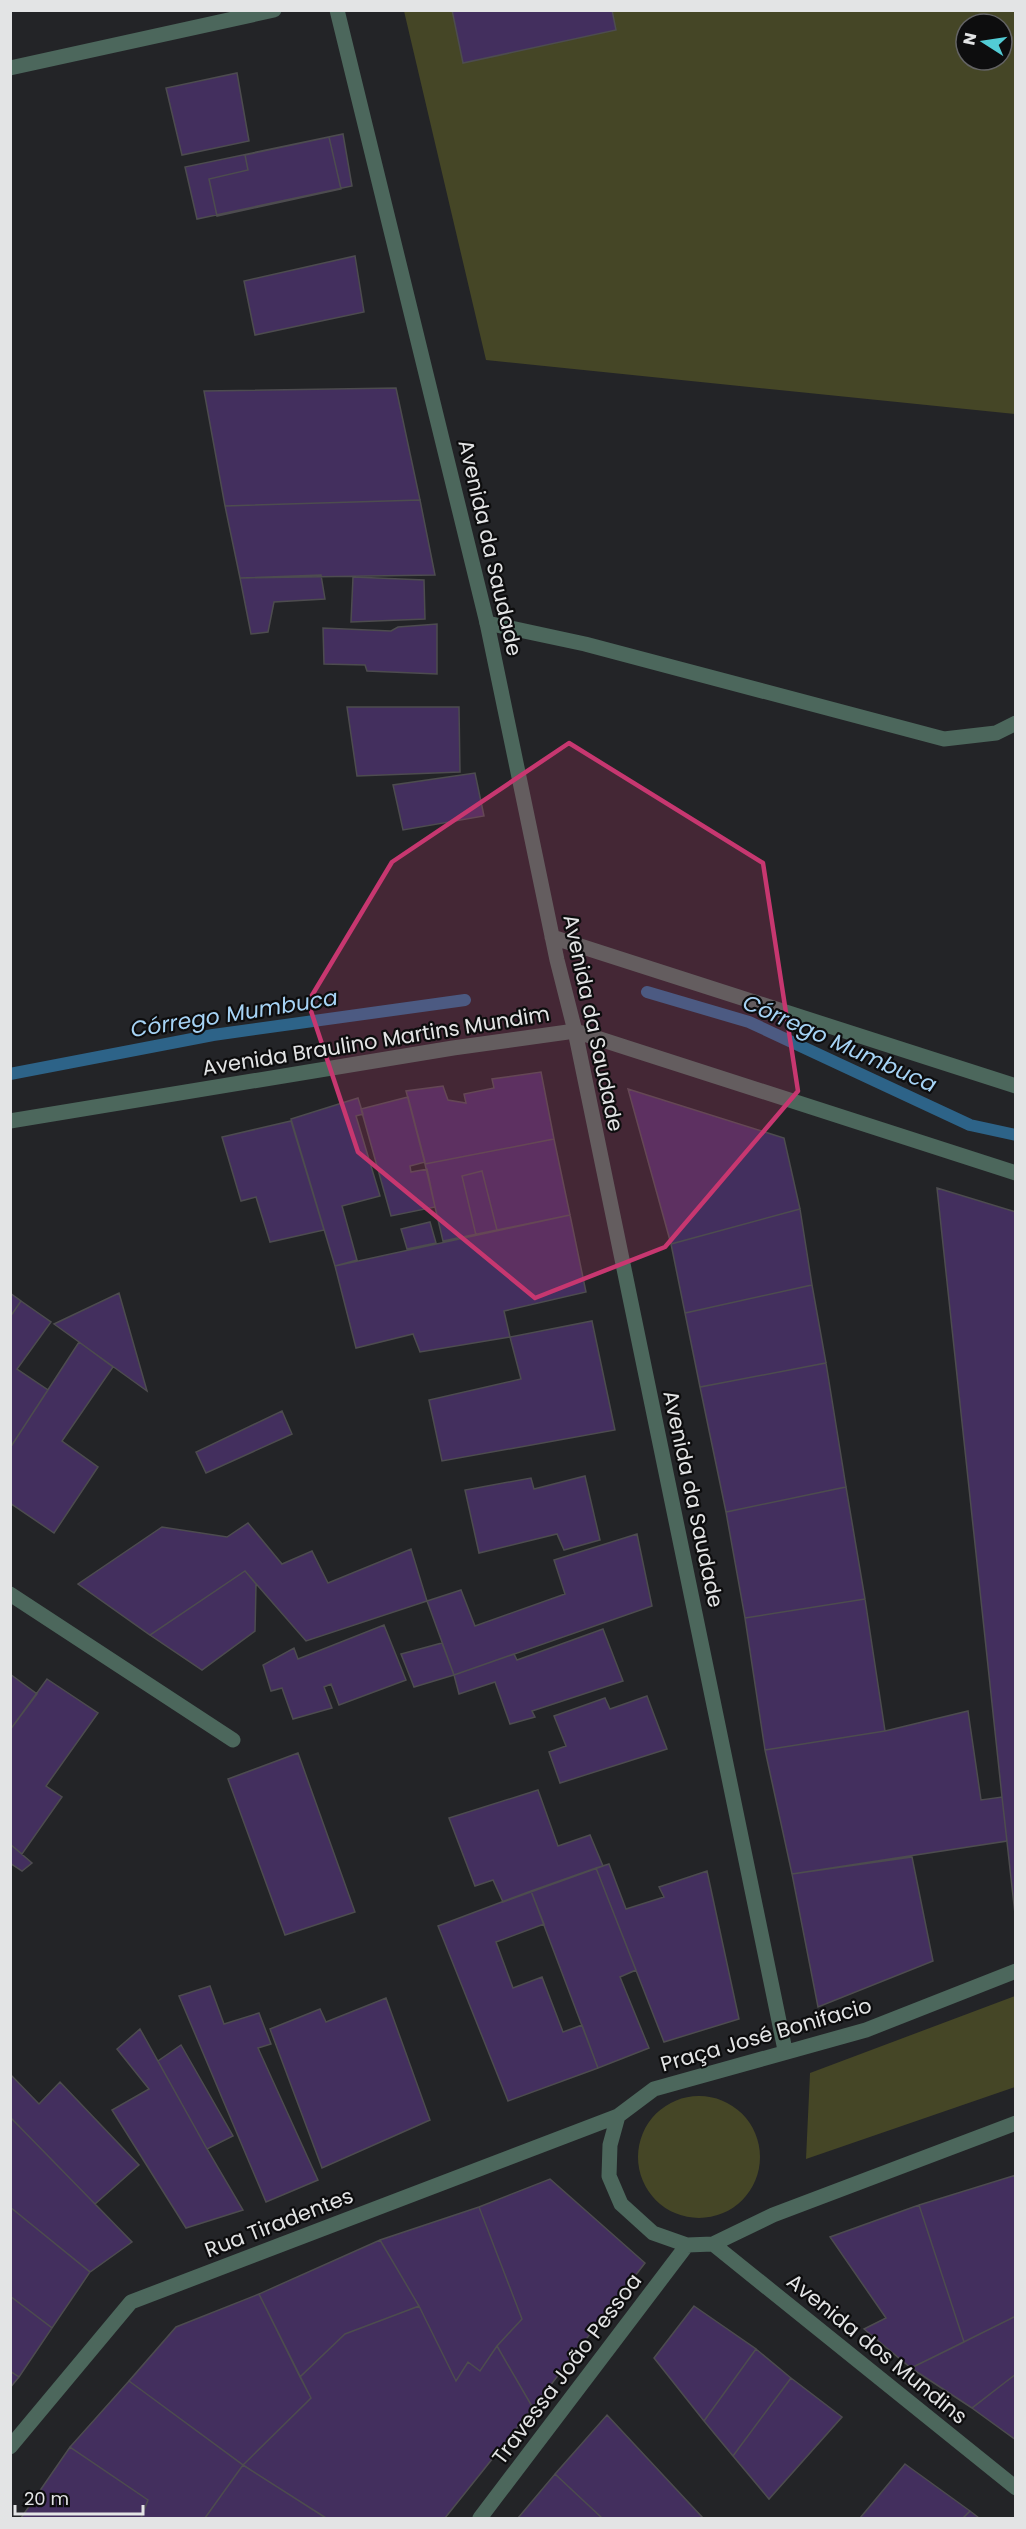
<svg xmlns="http://www.w3.org/2000/svg" width="1026" height="2529" font-family="Poppins,sans-serif">
<style>
.green{fill:#454626;fill-rule:evenodd}
.lines{fill:none;stroke-linecap:round;stroke-linejoin:round}
.stream{stroke:#2d6388;stroke-width:12}
.building{fill:#432f5e;stroke:#4d4c4f;stroke-width:1.5}
.service{stroke:#4c675c;stroke-width:15}
.minor{stroke:#4c675c;stroke-width:15}
.marked{fill:#c73770;fill-opacity:0.2;stroke:#c73770;stroke-width:4.5;stroke-linejoin:round}
.labels{text-anchor:middle;stroke-width:4.5;stroke-linejoin:round;paint-order:stroke}
.street-label{font-size:21px;fill:#e3e4e5;stroke:#0d0d0e}
.water-label{font-size:22px;font-style:italic;fill:#a6d3f5;stroke:#0d0d0e}
</style>
<rect width="100%" height="100%" fill="#232427"/>
<path class="green" d="M404 11H1015V414L486 360ZM966 24H1002V60H966Z
M1015 1996V2087L806 2159 810 2073Z
M638 2157a61 61 0 1 1 122 0a61 61 0 1 1-122 0Z"/>
<g class="lines">
<path class="stream" d="M647 992 749 1022 970 1125 1016 1135
M10 1074 213 1035 465 1000"/>
</g>
<path class="building" d="M452 10H612L616 30 463 63Z
M237 73 249 141 182 155 166 88Z
M343 134 352 186 197 219 185 167Z
M329 137 341 189 217 216 209 179 248 170 245 155Z
M355 256 364 312 255 335 244 281Z
M396 388 420 500 225 506 204 391Z
M420 500 435 575 240 578 225 506Z
M321 575 325 599 274 602 268 632 251 634 240 578Z
M353 577 424 580 425 619 351 622Z
M437 624V674L367 671 365 665 324 664 323 628 391 631 398 627Z
M347 707H459L460 772 357 776Z
M475 773 484 816 403 830 393 785Z
M541 1072 554 1139 425 1164 406 1091 443 1086 448 1100 466 1103 464 1094 494 1088 492 1079Z
M628 1089 784 1138 800 1209 671 1244Z
M408 1097 425 1162 410 1166 411 1172 427 1169 435 1207 391 1216 361 1109Z
M358 1098 363 1114 356 1116 380 1196 342 1206 357 1260 335 1266 291 1119Z
M291 1121 324 1230 270 1242 256 1197 241 1201 222 1137Z
M554 1139 570 1215 443 1241 425 1164Z
M554 1139 570 1215 497 1230 482 1171 462 1176 476 1235 443 1241 425 1164Z
M937 1188 1016 1212V1923L1002 1797Z
M800 1209 812 1285 685 1313 671 1244Z
M570 1215 586 1292 504 1311 510 1337 420 1352 413 1334 356 1348 335 1266Z
M430 1222 436 1243 407 1249 401 1229Z
M812 1285 826 1363 700 1387 685 1313Z
M10 1293 21 1301 10 1317Z
M119 1293 147 1391 54 1324Z
M21 1301 51 1322 17 1369 48 1390 10 1448V1317Z
M592 1321 615 1430 442 1461 429 1400 521 1379 510 1337Z
M79 1342 113 1367 62 1441 98 1467 54 1533 10 1503V1448Z
M826 1363 846 1487 726 1512 700 1387Z
M282 1411 292 1434 206 1473 196 1452Z
M585 1476 600 1540 564 1550 557 1534 479 1553 465 1490 531 1478 534 1489Z
M846 1487 865 1599 745 1618 726 1512Z
M248 1523 282 1564 312 1551 328 1583 411 1549 427 1601 306 1641 245 1571 150 1635 78 1584 162 1527 227 1537Z
M637 1534 652 1606 454 1675 427 1601 461 1590 475 1626 565 1594 554 1560Z
M245 1571 256 1584 255 1631 202 1670 150 1635Z
M865 1599 885 1731 765 1750 745 1618Z
M384 1625 406 1680 339 1705 331 1684 324 1687 332 1708 293 1719 282 1688 271 1691 263 1665 294 1648 298 1659Z
M603 1629 623 1681 532 1711 535 1717 510 1724 495 1682 459 1694 454 1675 514 1654 517 1660Z
M442 1643 454 1675 414 1687 401 1654Z
M10 1674 37 1694 10 1730Z
M47 1679 98 1713 46 1786 62 1797 22 1854 10 1844V1730Z
M647 1696 667 1749 560 1783 549 1752 566 1746 554 1716 605 1698 610 1709Z
M968 1711 981 1800 1002 1797 1007 1841 792 1874 765 1750 885 1731Z
M298 1753 355 1912 285 1935 228 1779Z
M538 1790 558 1846 590 1835 603 1866 503 1902 493 1880 475 1886 449 1818Z
M10 1844 32 1863 22 1871 10 1863Z
M912 1857 933 1961 818 2007 792 1874Z
M609 1864 626 1909 664 1897 659 1887 707 1871 739 2019 664 2042 596 1868Z
M596 1868 636 1970 620 1977 649 2048 598 2068 531 1891Z
M531 1891 544 1924 496 1942 513 1988 542 1977 563 2032 582 2025 598 2068 508 2101 438 1926Z
M210 1986 224 2024 259 2013 271 2044 258 2048 318 2180 266 2202 179 1996Z
M386 1998 430 2120 322 2168 270 2029 320 2009 326 2022Z
M140 2029 207 2149 243 2210 186 2228 112 2110 149 2089 117 2049Z
M181 2045 233 2136 207 2149 158 2061Z
M10 2074 39 2104 60 2082 139 2165 95 2204 10 2117Z
M10 2117 95 2204 132 2242 90 2272 10 2207Z
M1016 2175V2316L964 2342 919 2205Z
M550 2179 645 2263 533 2408 497 2346 522 2319 479 2207Z
M919 2205 964 2342 911 2368 864 2329 886 2318 830 2237Z
M10 2207 90 2272 52 2328 10 2296Z
M479 2207 522 2319 497 2346 480 2371 468 2362 456 2381 419 2306 380 2240Z
M380 2240 419 2306 345 2334 300 2377 259 2294Z
M259 2294 311 2398 243 2465 129 2381 176 2327Z
M10 2296 52 2328 19 2377 10 2371Z
M419 2306 456 2381 468 2362 480 2371 497 2346 533 2408 445 2518H326L243 2465 311 2398 300 2377 345 2334Z
M694 2306 756 2349 704 2421 654 2358Z
M1016 2316V2374L972 2408 911 2368Z
M756 2349 791 2378 733 2456 704 2421Z
M10 2371 19 2377 10 2388Z
M1016 2374V2440L972 2408Z
M791 2378 842 2417 769 2499 733 2456Z
M129 2381 243 2465 205 2518H141L148 2500 70 2447Z
M607 2415 703 2518H602L555 2474Z
M70 2447 148 2500 141 2518H21Z
M905 2464 970 2511 963 2518H860Z
M243 2465 326 2518H205Z
M555 2474 602 2518H518Z
M970 2511 979 2518H963Z"/>
<g class="lines">
<path class="service" d="M487 623 585 644 944 739 996 733 1016 723"/>
<path class="minor" d="M337 10 487 623 557 960 575 1031 785 2050
M10 68 274 10
M552 937 1016 1086
M10 1121 453 1048 575 1031 1016 1173
M10 1594 233 1740
M1016 1971 866 2030 654 2089 618 2116 610 2145 609 2176 621 2204 653 2233 687 2245 713 2244 773 2215 1016 2123
M713 2244 1016 2488
M10 2447 131 2302 618 2116
M480 2518 687 2245"/>
</g>
<path class="marked" d="M569 743 763 863 798 1091 665 1247 535 1298 358 1152 308 1002 392 862Z"/>
<g class="labels">
<g class="street-label">
<text transform="translate(490 548) rotate(77)" y="7">Avenida da Saudade</text>
<text transform="translate(593 1023) rotate(78)" y="7">Avenida da Saudade</text>
<text transform="translate(376 1041) rotate(-9)" y="7">Avenida Braulino Martins Mundim</text>
<text transform="translate(693 1499) rotate(78)" y="7">Avenida da Saudade</text>
<text transform="translate(766 2035) rotate(-16)" y="7">Praça José Bonifacio</text>
<text transform="translate(279 2223) rotate(-21)" y="7">Rua Tiradentes</text>
<text transform="translate(877 2349) rotate(39)" y="7">Avenida dos Mundins</text>
<text transform="translate(567 2369) rotate(-53)" y="7">Travessa João Pessoa</text>
</g>
<g class="water-label">
<text transform="translate(234 1013) rotate(-9)" y="8">Córrego Mumbuca</text>
<text transform="translate(840 1043) rotate(24)" y="8">Córrego Mumbuca</text>
</g>
</g>
<rect width="1026" height="2529" fill="none" stroke="#e3e4e5" stroke-width="24"/>
<g transform="translate(984 42) rotate(282)"><circle r="28" fill="#0d0d0e" stroke="#636364" stroke-width="1.5"/>
<path d="M0-4.5L10 22L0 15L-10 22Z" fill="#52ccd5"/>
<text y="-9" font-size="16" font-weight="bold" text-anchor="middle" fill="#e3e4e5">N</text>
</g>
<path d="M15 2505v9h128v-9" fill="none" stroke="#e3e4e5" stroke-width="3"/>
<text x="24" y="2505" font-size="18" fill="#e3e4e5" stroke="#0d0d0e" stroke-width="4.5" paint-order="stroke">20 m</text>
</svg>
